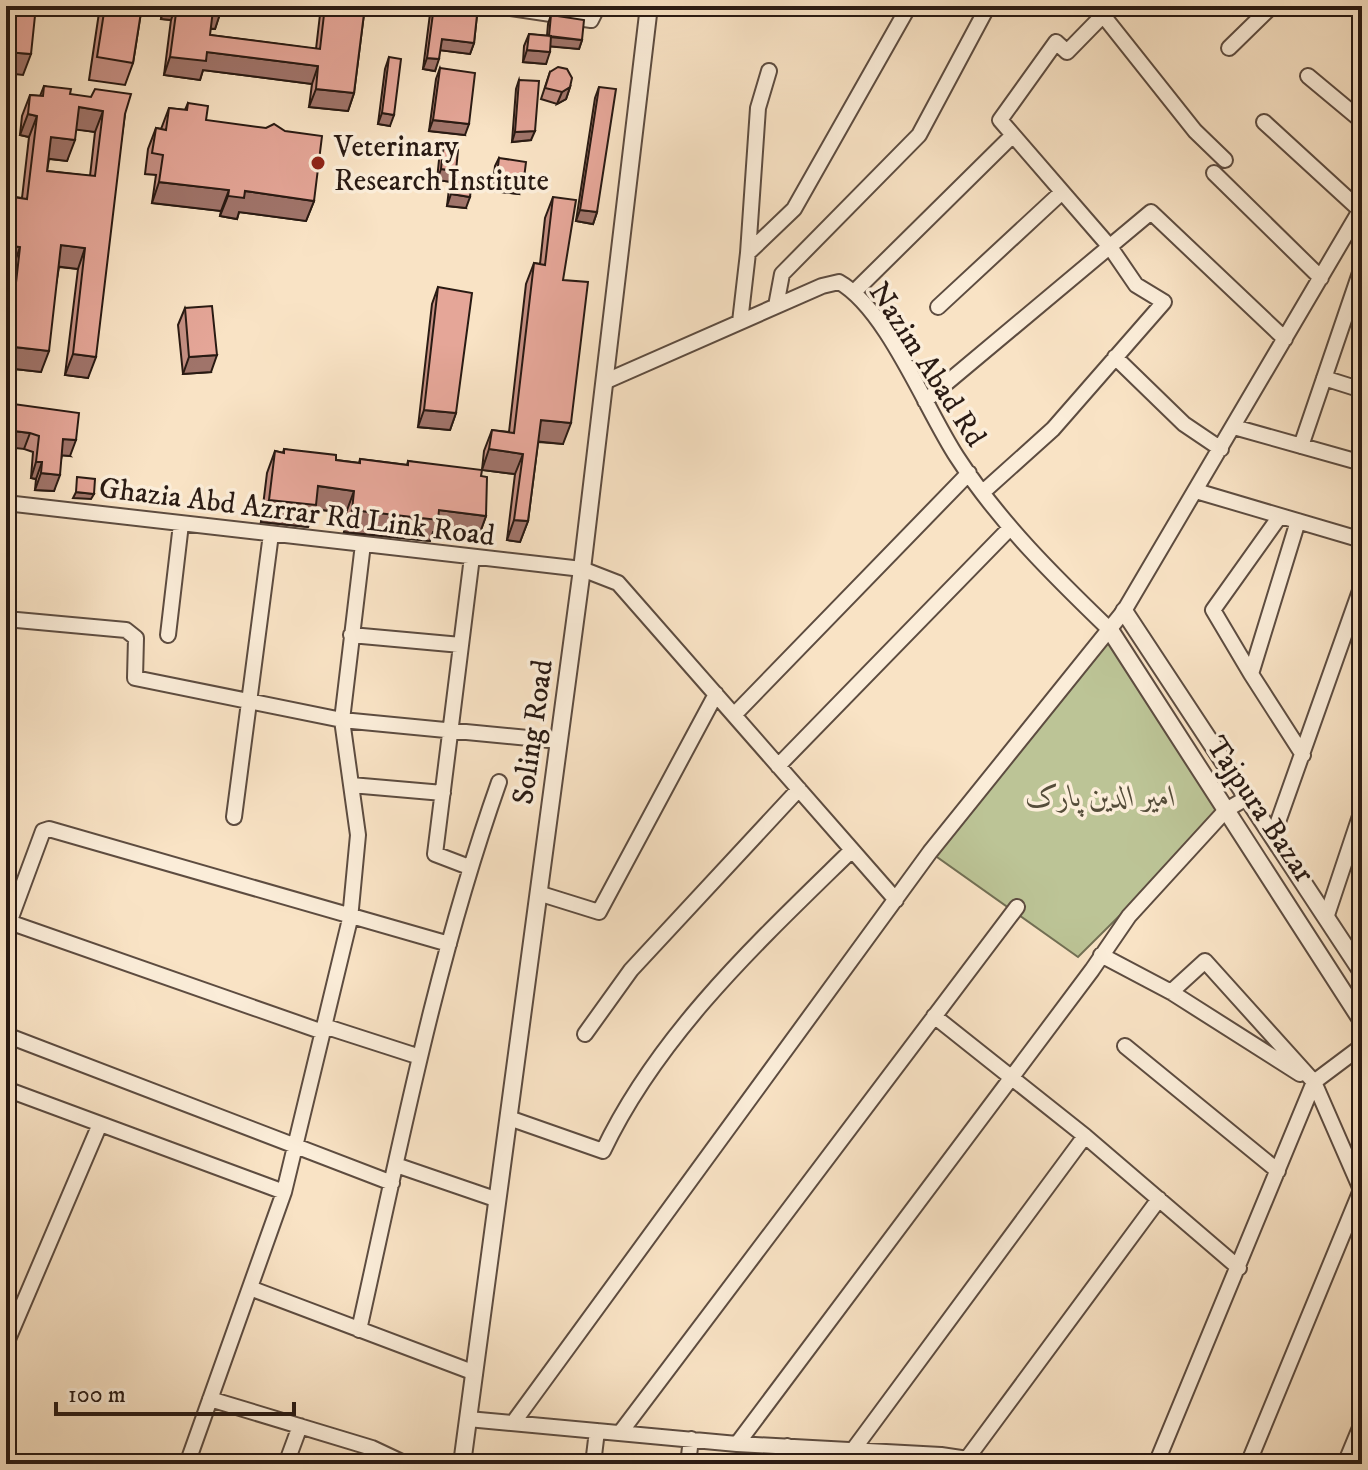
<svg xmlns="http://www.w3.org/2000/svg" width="1368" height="1470" font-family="'IM FELL DW Pica',Amiri,serif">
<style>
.green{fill:#bcc496;stroke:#726f54;stroke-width:2}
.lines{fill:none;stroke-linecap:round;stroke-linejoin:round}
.minor-casing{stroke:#5d4c40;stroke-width:18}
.tertiary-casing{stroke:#5d4c40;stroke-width:20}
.minor{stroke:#fbedd9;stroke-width:14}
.tertiary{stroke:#fbedd9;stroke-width:16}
.wall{fill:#c58f83;stroke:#291a13;stroke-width:2;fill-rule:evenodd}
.shaded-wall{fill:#a0746a;stroke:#291a13;stroke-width:2}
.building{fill:#e5a698;stroke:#291a13;stroke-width:2;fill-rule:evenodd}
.poi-dot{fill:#8f2418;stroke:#fbedd9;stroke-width:3}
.labels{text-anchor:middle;stroke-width:7;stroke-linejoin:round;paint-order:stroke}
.poi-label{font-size:30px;fill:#291a13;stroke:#fbedd9;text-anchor:start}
.street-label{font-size:30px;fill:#291a13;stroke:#fbedd9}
.park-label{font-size:30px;font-style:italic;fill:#554d3a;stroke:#fbedd9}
</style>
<rect width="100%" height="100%" fill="#f9e3c5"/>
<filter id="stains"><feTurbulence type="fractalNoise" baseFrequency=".0025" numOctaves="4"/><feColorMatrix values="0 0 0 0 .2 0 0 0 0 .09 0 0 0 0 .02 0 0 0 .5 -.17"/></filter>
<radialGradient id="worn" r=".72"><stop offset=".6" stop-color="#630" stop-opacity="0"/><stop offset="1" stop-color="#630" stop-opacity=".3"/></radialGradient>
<path class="green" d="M1110 630 1226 810 1078 957 930 852Z"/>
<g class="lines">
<defs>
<path id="minor" d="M496 6 591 20 598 6
M1102 14 1195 131 1225 160
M1229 48 1272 6
M1308 76 1362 121
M1264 122 1360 210
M1214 173 1321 278
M748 253 758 108 769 71
M855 291 1013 135
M776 306 782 274 919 135 988 6
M938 307 1062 192
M740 322 748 253 794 209 909 6
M1115 357 1184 424 1221 449
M1324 378 1362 390
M604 382 822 286 839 282C887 309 926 410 957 457 1000 523 1054 576 1110 630
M925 401 1151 212 1285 339
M1234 427 1362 463
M1301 446 1362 267
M1196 491 1362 540
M983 492 1053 429 1164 302 1136 285 1110 247 1000 120 1056 42 1067 52 1112 6
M6 503 582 569 618 583 896 900
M1298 521 1251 674 1303 755
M6 619 126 630 136 638 135 678 342 720 559 741
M168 635 181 524
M351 635 461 645
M1251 674 1213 610 1280 516
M734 715 969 473
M778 766 1010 528
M351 785 443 793
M234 817 271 534
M1273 836 1362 585
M469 867 435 854 472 557
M538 893 599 912 716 694
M1326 918 1362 810
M9 922 323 1032
M6 931 43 831 49 829 449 944
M1101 955 1171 992 1300 1074
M1171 992 1205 961 1314 1082 1362 1192
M934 1016 1085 1136 1239 1268
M324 1026 420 1057
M585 1034 631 970 799 789
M6 1035 392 1183
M1125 1046 1278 1171
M6 1089 284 1192
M509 1118 603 1151C659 1033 760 940 852 850
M396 1165 498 1200
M250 1288 475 1373
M359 1330C400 1146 436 960 499 782
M6 1344 100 1124
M210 1399 372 1448 406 1464
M468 1419 737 1444 941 1455 1001 1464
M513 1423 930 852 1124 611 1362 207
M620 1433 1017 907
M737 1444 1092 970 1129 916 1226 810 1245 799
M853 1450 1085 1136
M966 1460 1159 1199
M187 1464 284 1192 350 919 358 835 342 720 363 544
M286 1464 300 1426
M366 1464 372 1448
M593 1464 597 1431
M688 1464 691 1439
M785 1464 787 1446
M1156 1464 1314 1082 1362 1046
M1248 1464 1361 1190
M1345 1464 1362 1423"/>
<path id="tertiary" d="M1124 611 1362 972
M1110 630 1362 1021
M462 1464 582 569 649 6"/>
</defs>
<use href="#minor" class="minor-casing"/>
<use href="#tertiary" class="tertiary-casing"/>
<use href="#minor" class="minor"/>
<use href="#tertiary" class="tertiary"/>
</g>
<path class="wall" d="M100 6H142L133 63 125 85 89 80Z
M162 6H222L215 29H210V35L316 49 321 6H365L354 93 348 111 309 107 312 84 203 70 200 80 164 75 171 20 161 19Z
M431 6H478L474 43 470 54 440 50 435 71 423 69Z
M551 15 582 40 579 49 550 46 546 64 523 62 524 46 529 34 547 36 548 24Z
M389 57 390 126 378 124 385 69Z
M440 68 465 135 429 131 436 79Z
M550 72 570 87 566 99 557 104 541 99Z
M519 80 531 140 512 142 516 89Z
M44 86 125 114 88 378 65 375 78 269 59 267 41 372 6 368V324L13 268 6 267V196L22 198 29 137 20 135 22 116 30 95 40 96ZM76 129 95 132 90 176 47 171 49 159 67 161Z
M599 87 597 212 593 224 576 221 595 98Z
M188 103 206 120 314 201 306 221 239 212 237 219 220 216 221 211 152 203 156 175 145 174 148 149 156 128 161 129 169 108 185 110Z
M443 149 456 171 451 182 437 180 439 160Z
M499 158 519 194 492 191 495 166Z
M453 178 466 208 447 206 449 189Z
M553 197 563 280V444L538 442 528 521 520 542 507 540 515 474 482 470 484 451 492 430 509 432 526 284 534 263 540 264 545 218Z
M438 287 456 413 450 430 418 427 432 304Z
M185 308 211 372 183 374 178 325Z
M6 403 70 456 62 455 54 491 35 490 36 479 31 478 33 452 24 449Z
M284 449 336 460 359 463 360 459 407 465 408 461 481 476 486 516 478 538 433 532 430 541 344 532 346 513 314 509 308 527 261 522 267 473 275 451 283 453Z"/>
<path class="shaded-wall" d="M165 6H176L171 20 161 19Z
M213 10 221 11 215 29 206 28Z
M549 37 582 40 579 49 546 46Z
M442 39 474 43 470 54 438 50Z
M527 50 550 52 546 64 523 62Z
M6 52 31 54 23 75 6 73Z
M207 52 318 66 312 84 203 70 200 80 164 75 170 57Z
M427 58 439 59 435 71 423 69Z
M570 87 566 99 557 104 562 92Z
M316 89 354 93 348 111 309 107Z
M79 107 103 111 95 132 71 129Z
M382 113 394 115 390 126 378 124Z
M28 114 37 116 29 137 20 135Z
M433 120 469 124 465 135 429 131Z
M535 131 531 140 512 142 515 132Z
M51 137 75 140 67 161 43 158Z
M441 169 456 171 451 182 437 180Z
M159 182 229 190 221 211 152 203Z
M496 182 523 186 519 194 492 191Z
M245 191 314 201 306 221 239 212 237 219 220 216 228 196Z
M451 194 470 197 466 208 447 206Z
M580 210 597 212 593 224 576 221Z
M6 245 20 247 13 268 6 267Z
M61 245 85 248 78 269 54 266Z
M6 346 49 351 41 372 6 368Z
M73 354 96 357 88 378 65 375Z
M217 355 211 372 183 374 189 357Z
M424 410 456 413 450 430 418 427Z
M541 420 571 423 563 444 533 441Z
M6 430 30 433 24 449 6 447Z
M63 439 76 440 70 456 57 455Z
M489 449 523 454 515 474 482 470Z
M36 462H42L36 479 31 478Z
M41 473 60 475 54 491 35 490Z
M318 486 354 491 346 513 314 509 308 527 261 522 269 500Z
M76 492 94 494 91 499 73 498Z
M352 510H439L486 516 478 538 433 532 430 541 344 532Z
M514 520 528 521 520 542 507 540Z"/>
<path class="building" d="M6 6H36L31 54 6 52Z
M105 6H142L133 63 97 57Z
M177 6H222L221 11 213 10 210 35 320 49 325 6H365L354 93 316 89 318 66 207 52 206 61 170 57Z
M434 6H478L474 43 442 39 439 59 427 58Z
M551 15 584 20 582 40 549 36Z
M529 34 551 36 550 52 527 50Z
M389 57 401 59 394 115 382 113Z
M558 67 567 69 572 78 570 87 562 92 545 88 550 72Z
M440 68 475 73 469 124 433 120Z
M519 80 539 81 535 131 515 132Z
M44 86 71 89 70 94 91 97 95 89 131 94 125 114 96 357 73 354 85 248 61 245 49 351 6 346V327H11L20 247 6 245V196L27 199 37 116 28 114 30 95 43 96ZM79 107 103 111 95 176 47 171 51 137 75 140Z
M599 87 616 89 597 212 580 210Z
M188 103 208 106 206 120 266 128 274 124 285 131 322 136 314 201 245 191 244 198 228 196 229 190 159 182 163 155 152 153 156 128 166 130 169 108 187 110Z
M6 120H10L6 154Z
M443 149 458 150 456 171 441 169Z
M499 158 526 162 523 186 496 182Z
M453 178 472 180 470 197 451 194Z
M553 197 576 200 563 280 588 282 571 423 541 420 528 521 514 520 523 454 489 449 492 430 514 433 534 263 545 265Z
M438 287 472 293 456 413 424 410Z
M212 306 217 355 189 357 185 308Z
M6 403 79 413 76 440 63 439 60 475 41 473 42 462H36L39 436 30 433 6 430Z
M284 449 336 455V460L360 463V459L408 465V461L482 470 481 476 487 477 486 516 439 510 438 520 352 510 354 491 318 486 316 505 269 500 275 451 284 453Z
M77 477 95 479 94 494 76 492Z"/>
<circle class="poi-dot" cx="318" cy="163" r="8"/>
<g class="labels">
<g class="poi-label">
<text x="334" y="156">Veterinary<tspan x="334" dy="34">Research Institute</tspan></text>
</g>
<g class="street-label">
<text transform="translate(928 364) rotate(57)" y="10">Nazim Abad Rd</text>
<text transform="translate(297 511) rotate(7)" y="10">Ghazia Abd Azrrar Rd Link Road</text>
<text transform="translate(532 732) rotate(-82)" y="10">Soling Road</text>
<text transform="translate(1261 809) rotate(56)" y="10">Tajpura Bazar</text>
</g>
<g class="park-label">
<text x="1101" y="806">امیر الدین پارک</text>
</g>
</g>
<rect width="1368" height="1470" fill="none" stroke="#f9e3c5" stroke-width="32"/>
<rect x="8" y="8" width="1352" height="1454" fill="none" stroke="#291a13" stroke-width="4"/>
<rect x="16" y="16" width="1336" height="1438" fill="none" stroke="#291a13" stroke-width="2"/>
<path d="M56 1402v12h238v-12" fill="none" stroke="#291a13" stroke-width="4"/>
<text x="68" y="1402" font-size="24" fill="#291a13" stroke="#fbedd9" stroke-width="6" paint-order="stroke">100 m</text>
<rect width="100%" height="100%" filter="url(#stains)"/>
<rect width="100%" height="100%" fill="url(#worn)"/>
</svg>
